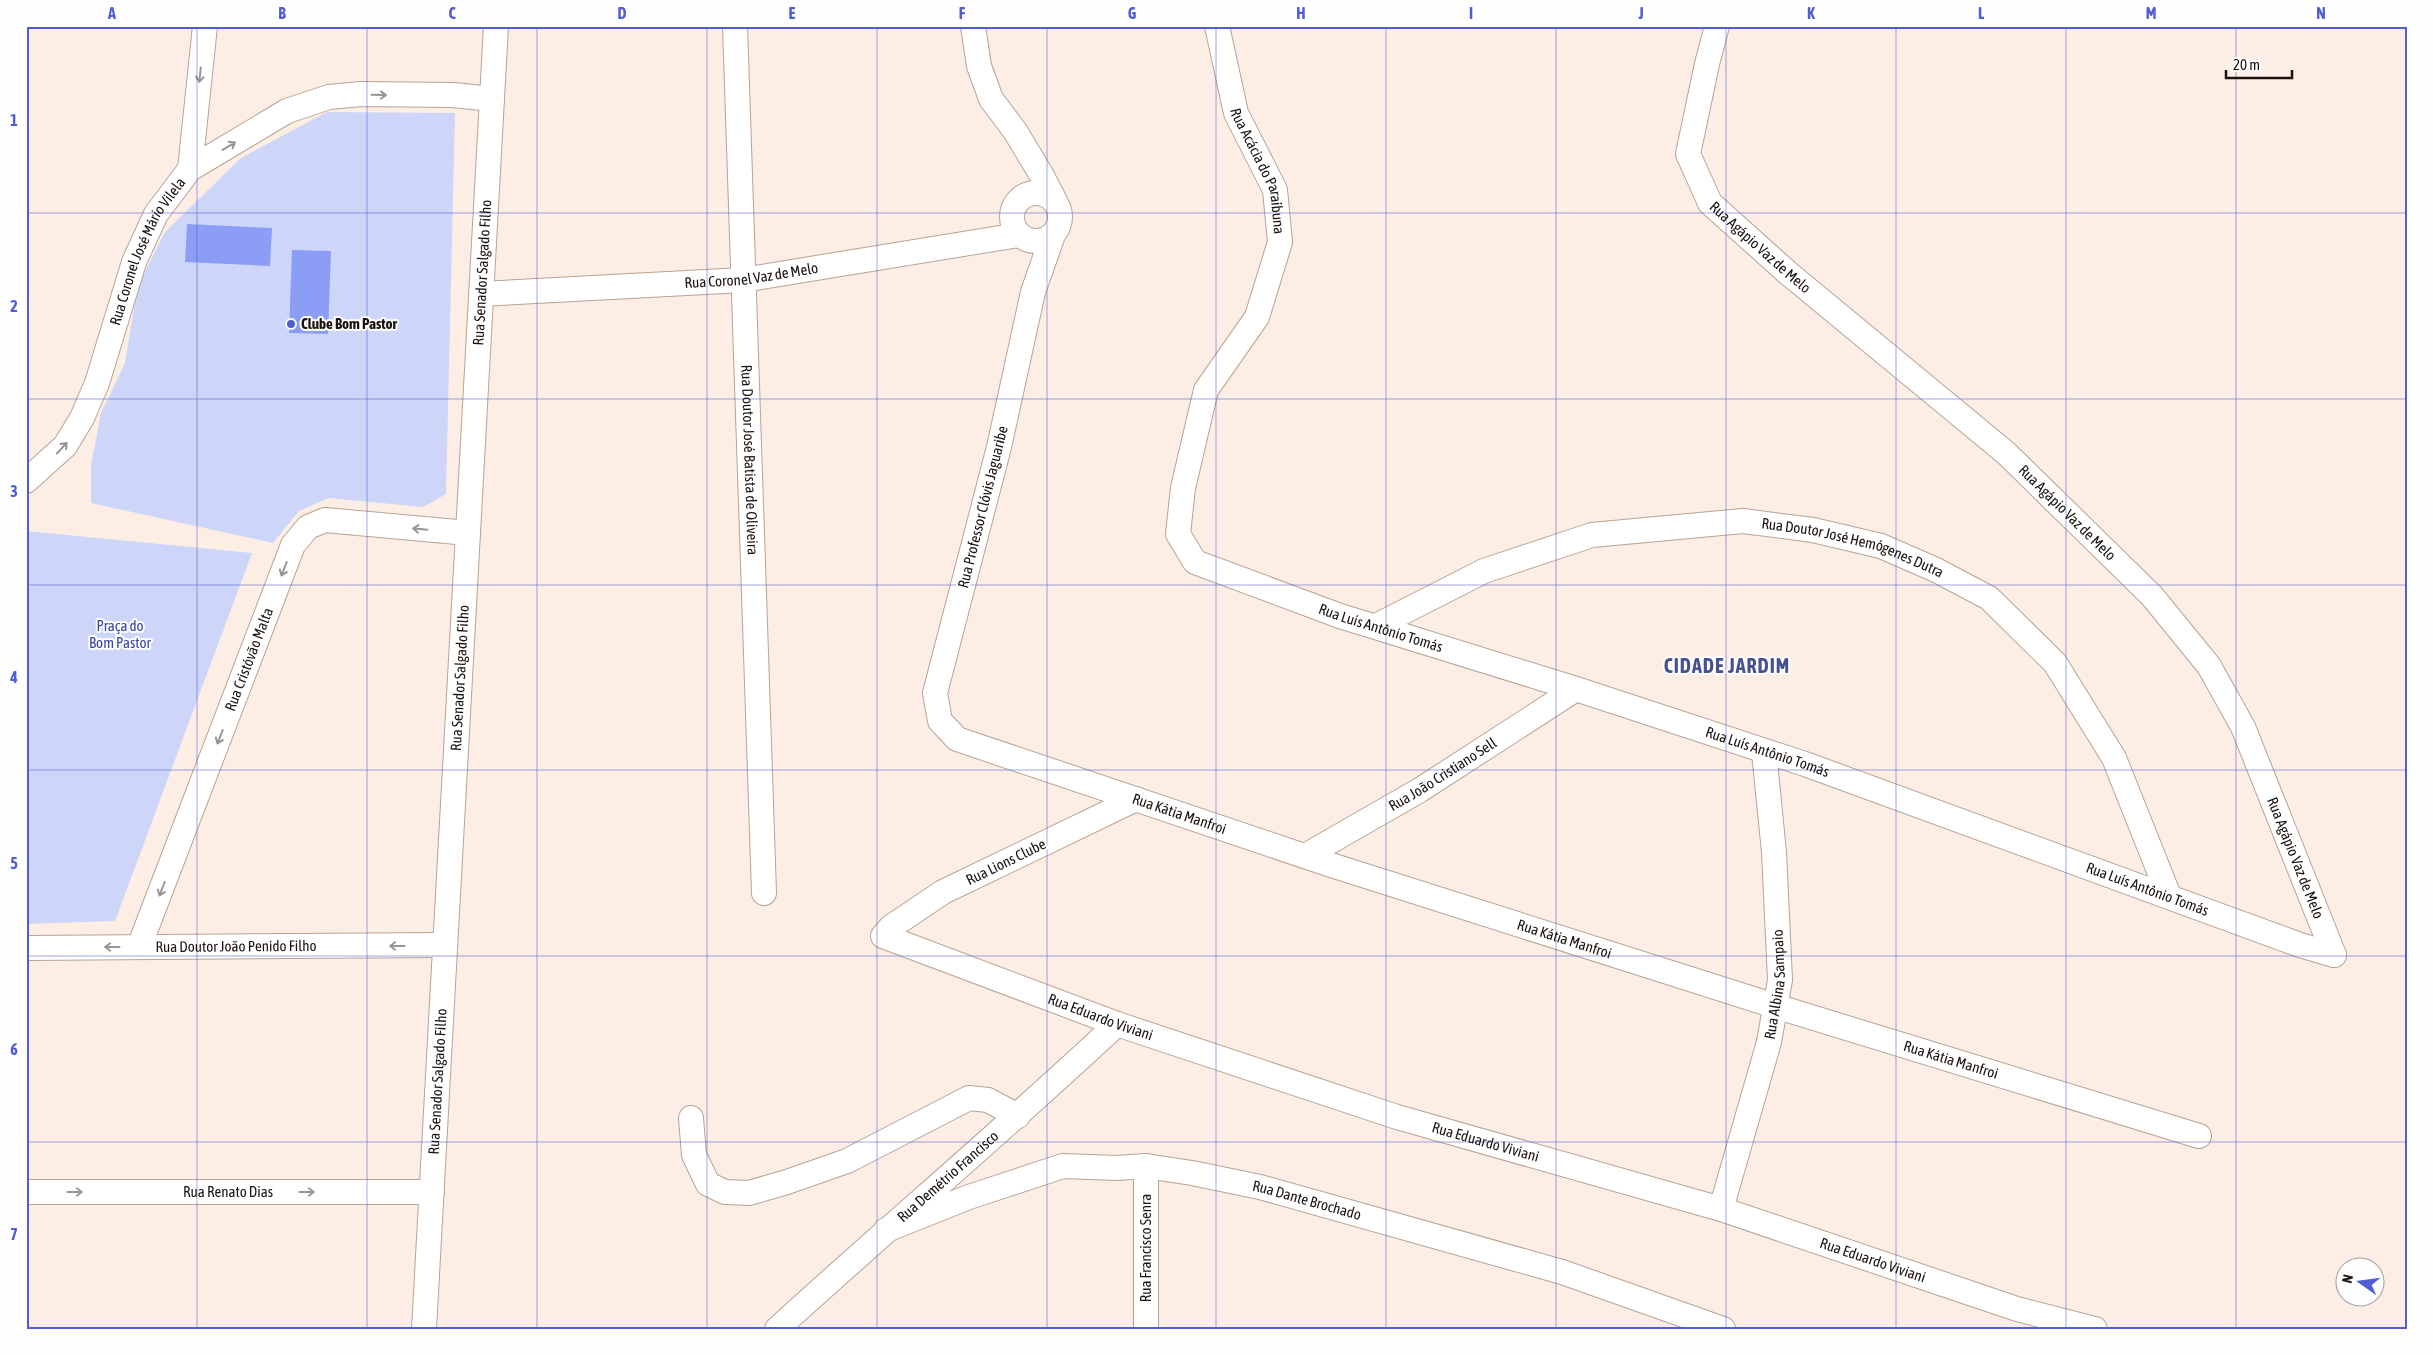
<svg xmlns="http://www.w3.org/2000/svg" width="2433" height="1355" font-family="'Asap Condensed',sans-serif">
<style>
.green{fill:#cdd6f8}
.water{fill:#8b9df5}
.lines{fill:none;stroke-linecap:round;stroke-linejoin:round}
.minor-casing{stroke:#b8a393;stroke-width:26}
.minor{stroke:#fff;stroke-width:24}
.oneway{stroke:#989593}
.grid{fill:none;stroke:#505dd3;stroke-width:1;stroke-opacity:0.55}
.poi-dot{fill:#505dd3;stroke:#fefefe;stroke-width:2}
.labels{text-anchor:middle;stroke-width:4;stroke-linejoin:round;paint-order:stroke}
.street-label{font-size:15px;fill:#1b130e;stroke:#fefefe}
.poi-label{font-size:15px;font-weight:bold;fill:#1b130e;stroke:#fefefe;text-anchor:start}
.park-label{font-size:15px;fill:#3a42a7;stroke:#fefefe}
.district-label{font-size:20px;font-weight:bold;letter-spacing:1px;fill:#46518e;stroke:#fefefe}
.neatline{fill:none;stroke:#505dd3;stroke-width:2}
.grid-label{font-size:16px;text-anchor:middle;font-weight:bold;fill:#505dd3}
</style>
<rect width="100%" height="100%" fill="#fceee4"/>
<path class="green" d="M327 112 455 113 446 494 423 507 329 498 299 511 273 543 91 503V466L101 413 125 363 138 285 165 232 241 158Z
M26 531 252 553 115 921 26 924Z"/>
<path class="water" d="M187 224 272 228 270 266 185 262Z
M292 250 331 251 328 334 289 333Z"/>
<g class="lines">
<defs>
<g id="minor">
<path id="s1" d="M735 26 764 893"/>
<path d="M973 26 979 66 991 99 1015 131 1041 174 1055 201"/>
<path id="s2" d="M1217 26 1236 113 1275 190 1280 242 1257 317 1206 390 1183 488 1178 534 1195 562 1340 616 1576 689 1805 764 2300 945 2334 955"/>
<path id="s3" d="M1717 26 1707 64 1688 154 1710 203 1788 273 2006 453 2152 596 2209 666 2243 727 2334 955"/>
<path d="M190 169 205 26"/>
<circle cx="1036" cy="217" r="24"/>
<path id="s4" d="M1053 235 1033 292 999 447 935 693 940 721 957 739 1328 864 1775 1006 2199 1136"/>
<path id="s5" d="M481 294 743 280 1018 235"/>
<path id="s6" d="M26 481 65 446 82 418 97 383 134 262 156 214 190 169 287 111 329 97 361 94 453 95 492 99"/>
<path id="s7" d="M1376 626 1484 571 1592 535 1743 521 1813 530 1881 546 1936 570 1989 598 2055 663 2114 758 2169 896"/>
<path id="s8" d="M1136 799 943 892 891 927 883 936 1117 1024 1397 1117 1721 1209 2017 1309 2095 1329"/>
<path id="s9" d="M1305 856 1420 790 1576 689"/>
<path id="s10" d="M139 947 293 545 308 527 325 520 468 533"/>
<path id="s11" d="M26 948 445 945"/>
<path d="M691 1118 694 1155 708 1184 725 1192 749 1193 787 1182 847 1161 969 1098 988 1100 1018 1116"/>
<path d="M1146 1166V1329"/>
<path id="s12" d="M26 1192H432"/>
<path id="s13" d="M1721 1209 1769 1042 1780 980 1774 852 1764 752"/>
<path id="s14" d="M886 1230 969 1197 1063 1166 1117 1168 1146 1166 1192 1173 1260 1187 1562 1272 1723 1329"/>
<path id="s15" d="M424 1329 496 26"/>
<path id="s16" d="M777 1329C890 1226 1006 1128 1117 1024"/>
</g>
</defs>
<use href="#minor" class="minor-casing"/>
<use href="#minor" class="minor"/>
</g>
<defs><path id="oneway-shaft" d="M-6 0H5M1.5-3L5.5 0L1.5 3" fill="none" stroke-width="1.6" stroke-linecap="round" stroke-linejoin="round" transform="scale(1.25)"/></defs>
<g class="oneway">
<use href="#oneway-shaft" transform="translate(200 75) rotate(96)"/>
<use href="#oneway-shaft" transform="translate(379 95) rotate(1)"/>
<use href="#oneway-shaft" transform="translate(229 146) rotate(-31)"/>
<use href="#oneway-shaft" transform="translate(62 448) rotate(-47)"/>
<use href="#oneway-shaft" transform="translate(420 529) rotate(-175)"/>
<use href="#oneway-shaft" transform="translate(284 569) rotate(111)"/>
<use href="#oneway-shaft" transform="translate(220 737) rotate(111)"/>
<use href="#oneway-shaft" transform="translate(162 889) rotate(111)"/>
<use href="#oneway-shaft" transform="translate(397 946) rotate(180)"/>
<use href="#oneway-shaft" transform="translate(112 947) rotate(180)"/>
<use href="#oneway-shaft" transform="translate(75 1192)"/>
<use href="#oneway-shaft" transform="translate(307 1192)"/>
</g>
<path class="grid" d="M197 26V1329M367 26V1329M537 26V1329M707 26V1329M877 26V1329M1047 26V1329M1216 26V1329M1386 26V1329M1556 26V1329M1726 26V1329M1896 26V1329M2066 26V1329M2236 26V1329M26 213H2407M26 399H2407M26 585H2407M26 770H2407M26 956H2407M26 1142H2407"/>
<circle class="poi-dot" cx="291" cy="324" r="5"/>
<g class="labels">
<g class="street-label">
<text dy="5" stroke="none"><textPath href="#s2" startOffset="152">Rua Acácia do Paraíbuna</textPath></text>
<text dy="5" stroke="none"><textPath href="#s3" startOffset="252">Rua Agápio Vaz de Melo</textPath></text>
<text dy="5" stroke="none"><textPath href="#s6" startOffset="265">Rua Coronel José Mário Vilela</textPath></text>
<text dy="5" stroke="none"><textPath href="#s15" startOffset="1058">Rua Senador Salgado Filho</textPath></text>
<text dy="5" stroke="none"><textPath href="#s5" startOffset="271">Rua Coronel Vaz de Melo</textPath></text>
<text dy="5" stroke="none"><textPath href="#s1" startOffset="434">Rua Doutor José Batista de Oliveira</textPath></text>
<text transform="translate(983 507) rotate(-76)" y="5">Rua Professor Clóvis Jaguaribe</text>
<text dy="5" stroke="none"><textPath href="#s3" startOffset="658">Rua Agápio Vaz de Melo</textPath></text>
<text dy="5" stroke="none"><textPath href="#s7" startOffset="500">Rua Doutor José Hemógenes Dutra</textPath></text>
<text dy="5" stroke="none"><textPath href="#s2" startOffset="772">Rua Luís Antônio Tomás</textPath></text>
<text dy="5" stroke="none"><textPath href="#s10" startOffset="308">Rua Cristóvão Malta</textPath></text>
<text dy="5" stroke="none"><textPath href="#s15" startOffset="652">Rua Senador Salgado Filho</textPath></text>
<text dy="5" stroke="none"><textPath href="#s2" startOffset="1178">Rua Luís Antônio Tomás</textPath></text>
<text dy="5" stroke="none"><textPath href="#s9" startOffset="160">Rua João Cristiano Sell</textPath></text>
<text dy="5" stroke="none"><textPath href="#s4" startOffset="761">Rua Kátia Manfroi</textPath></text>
<text dy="5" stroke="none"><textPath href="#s3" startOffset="1078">Rua Agápio Vaz de Melo</textPath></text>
<text transform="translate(1006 862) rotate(-26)" y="5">Rua Lions Clube</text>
<text dy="5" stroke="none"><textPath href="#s2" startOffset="1582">Rua Luís Antônio Tomás</textPath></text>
<text dy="5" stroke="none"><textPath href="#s4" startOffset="1166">Rua Kátia Manfroi</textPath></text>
<text dy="5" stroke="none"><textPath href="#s11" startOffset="210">Rua Doutor João Penido Filho</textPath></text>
<text dy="5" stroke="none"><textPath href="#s13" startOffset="232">Rua Albina Sampaio</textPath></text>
<text dy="5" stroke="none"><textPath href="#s8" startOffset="521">Rua Eduardo Viviani</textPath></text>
<text dy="5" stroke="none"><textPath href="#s4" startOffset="1571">Rua Kátia Manfroi</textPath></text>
<text dy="5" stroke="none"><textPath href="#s15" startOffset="248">Rua Senador Salgado Filho</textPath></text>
<text dy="5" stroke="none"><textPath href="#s8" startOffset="926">Rua Eduardo Viviani</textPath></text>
<text dy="5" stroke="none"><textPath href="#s16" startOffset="229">Rua Demétrio Francisco</textPath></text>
<text dy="5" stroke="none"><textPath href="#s12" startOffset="202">Rua Renato Dias</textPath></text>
<text dy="5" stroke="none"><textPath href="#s14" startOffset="436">Rua Dante Brochado</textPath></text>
<text transform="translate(1146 1248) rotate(-90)" y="5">Rua Francisco Senra</text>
<text dy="5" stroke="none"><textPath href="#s8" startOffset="1331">Rua Eduardo Viviani</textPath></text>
</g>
<g class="poi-label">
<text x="301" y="329">Clube Bom Pastor</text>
</g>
<g class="park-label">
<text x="120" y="631">Praça do<tspan x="120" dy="17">Bom Pastor</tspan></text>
</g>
<g class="district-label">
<text x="1727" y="673">CIDADE JARDIM</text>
</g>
</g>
<rect width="2433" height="1355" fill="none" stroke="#fefefe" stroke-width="55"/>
<g transform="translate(2360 1282) rotate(284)"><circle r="24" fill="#fefefe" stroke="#a3a09e"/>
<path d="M0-4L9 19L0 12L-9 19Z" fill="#505dd3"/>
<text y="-8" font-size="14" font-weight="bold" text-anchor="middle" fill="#1b130e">N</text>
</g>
<path d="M2226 70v8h66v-8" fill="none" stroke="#1b130e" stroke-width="2.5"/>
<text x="2233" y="70" font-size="15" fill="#1b130e" stroke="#fefefe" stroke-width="4" paint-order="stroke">20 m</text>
<rect x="28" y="28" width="2378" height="1300" class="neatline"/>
<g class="grid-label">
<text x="112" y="19">A</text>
<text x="282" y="19">B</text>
<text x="452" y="19">C</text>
<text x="622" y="19">D</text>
<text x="792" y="19">E</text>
<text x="962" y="19">F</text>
<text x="1132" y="19">G</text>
<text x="1301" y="19">H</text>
<text x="1471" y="19">I</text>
<text x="1641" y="19">J</text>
<text x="1811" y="19">K</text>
<text x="1981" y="19">L</text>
<text x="2151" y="19">M</text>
<text x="2321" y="19">N</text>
<text x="14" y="126">1</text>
<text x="14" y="312">2</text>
<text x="14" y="497">3</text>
<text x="14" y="683">4</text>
<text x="14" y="869">5</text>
<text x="14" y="1055">6</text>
<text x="14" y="1240">7</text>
</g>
</svg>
